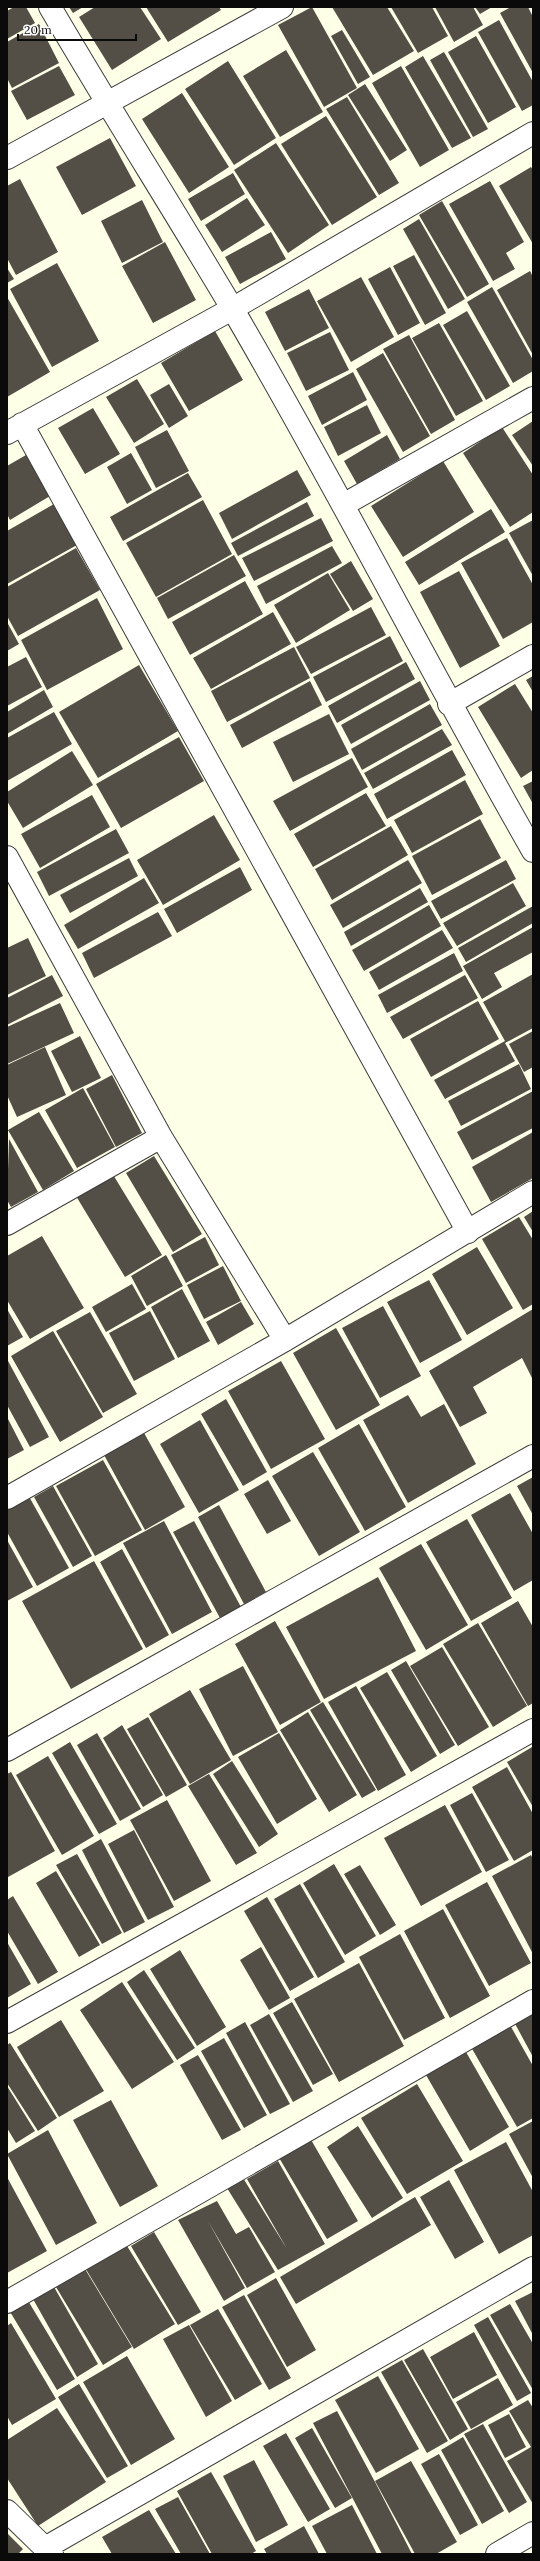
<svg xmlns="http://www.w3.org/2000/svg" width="540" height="2561" font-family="Lora,serif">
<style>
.building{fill:#534f46}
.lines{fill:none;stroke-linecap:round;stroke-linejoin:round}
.minor-casing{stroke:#3d3d3d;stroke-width:24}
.minor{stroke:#fff;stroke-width:22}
</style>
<rect width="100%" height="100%" fill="#fdffe7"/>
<path class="building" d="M14 7H26L35 23 7 39V11Z
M69 7H83L73 13Z
M95 7H140L161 39 112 70 79 17Z
M146 7H219L221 10 168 42Z
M312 7 357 88 324 107 278 25Z
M332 7H387L414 51 373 75Z
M391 7H432L448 36 418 53Z
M435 7H473L483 25 454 42Z
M475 7H492L480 14Z
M511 7H528L533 17V73L500 13Z
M499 20 533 82V105L522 111 478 32Z
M39 24 59 63 12 88 7 78V42Z
M342 30 370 77 358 84 331 36Z
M476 36 516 107 488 123 448 52Z
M286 50 323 112 280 137 243 76Z
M444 52 488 129 473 137 430 60Z
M423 56 471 138 452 148 405 67Z
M228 61 276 138 234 165 185 89Z
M59 66 75 95 27 120 11 91Z
M401 66 449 150 420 167 372 83Z
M365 84 407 150 390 161 348 95Z
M182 93 229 167 189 193 142 119Z
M347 97 399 183 379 195 326 109Z
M326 116 377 197 332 225 281 144Z
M110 138 136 186 82 215 56 167Z
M276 143 329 225 288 253 234 170Z
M531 167 533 170V244L499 186Z
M233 173 245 194 201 221 188 199Z
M20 179 58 252 16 275 7 258V186Z
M490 181 524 242 506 253 515 269 493 281 449 204Z
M247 198 265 225 222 252 205 225Z
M142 200 163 242 122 263 101 221Z
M442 201 489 284 467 297 419 215Z
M419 219 465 299 448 309 403 229Z
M271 232 286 259 240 284 225 257Z
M165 242 196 300 153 323 122 266Z
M414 255 446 313 425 325 393 266Z
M57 263 99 341 52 367 10 289Z
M390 267 420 323 398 335 368 279Z
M7 268 14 279 7 283Z
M530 271 533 277V355L497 290Z
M361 277 394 337 351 362 317 301Z
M492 287 533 360V371L513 383 467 302Z
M309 289 329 328 285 351 265 312Z
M7 297 50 372 7 397Z
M467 311 510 386 486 400 443 325Z
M439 323 483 401 456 416 412 338Z
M215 331 243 380 189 411 161 363Z
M330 332 349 370 306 391 287 353Z
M409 335 455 420 431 434 383 349Z
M383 353 430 436 403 452 356 369Z
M353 372 367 400 322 425 308 396Z
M137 379 164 424 134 443 106 397Z
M169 384 188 416 169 428 150 395Z
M367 405 381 433 338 456 324 427Z
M93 408 120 454 85 474 58 428Z
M533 421V466L512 435Z
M502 427 533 475V512L510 527 463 453Z
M167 430 189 471 156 488 135 447Z
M387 435 400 459 357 484 344 461Z
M131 453 152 490 127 504 107 467Z
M26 455 50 496 10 520 7 514V466Z
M443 461 474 512 403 557 371 506Z
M297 470 311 495 232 539 219 513Z
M188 473 202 497 123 541 110 517Z
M203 500 232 554 156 597 126 543Z
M307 502 314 516 238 556 231 543Z
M54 504 77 545 7 584V531Z
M491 509 505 532 419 585 405 562Z
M321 518 333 541 254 581 242 558Z
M533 520V576L509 533Z
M507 538 533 585V622L503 639 461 563Z
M332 546 342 563 266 604 257 586Z
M76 548 100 590 18 636 7 616V587Z
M234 555 246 576 168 619 157 598Z
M351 561 373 599 353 611 330 574Z
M459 571 500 646 460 668 420 592Z
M328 573 350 610 296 643 274 605Z
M245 581 263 614 190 655 172 622Z
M97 598 123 649 47 690 21 640Z
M371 607 386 635 311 674 296 647Z
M273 612 291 644 211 689 193 658Z
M7 622 19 644 7 651Z
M390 636 403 661 326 702 313 677Z
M294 647 310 678 227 722 211 691Z
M26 657 42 687 7 706V667Z
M406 662 415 679 337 723 328 706Z
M139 665 178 731 98 778 59 712Z
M533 676V692L526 680Z
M310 681 322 705 242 748 230 725Z
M420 681 430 700 351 744 341 725Z
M515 684 533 713V770L521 778 478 707Z
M44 690 53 707 7 734V712Z
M430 704 442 725 362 770 351 749Z
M54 712 72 744 7 781V738Z
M329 714 349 754 293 782 273 742Z
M442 729 452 745 373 789 364 773Z
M179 737 204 781 121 828 96 784Z
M452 750 466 775 387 819 374 794Z
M72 751 93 785 23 828 7 801V792Z
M352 758 368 787 290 831 273 801Z
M465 780 483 814 412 853 394 820Z
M533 781V804L523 786Z
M366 793 386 826 313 867 294 834Z
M92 795 110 827 40 868 21 834Z
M214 815 240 860 163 905 137 860Z
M480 819 501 858 432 895 412 856Z
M391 826 408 855 332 900 315 869Z
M116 829 129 853 49 896 37 872Z
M129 858 138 876 70 913 60 895Z
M408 860 422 883 343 928 330 905Z
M506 860 516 879 441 919 431 901Z
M240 867 252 890 177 933 164 909Z
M144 878 159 903 78 949 64 925Z
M513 883 526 906 457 946 443 923Z
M420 888 428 902 351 946 344 932Z
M429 905 441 926 364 971 352 950Z
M533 906V923L466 962 458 948Z
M158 912 172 936 94 978 82 953Z
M533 927V952L494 973 502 987 482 999 463 966Z
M442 930 453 948 379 990 369 972Z
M28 938 46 976 7 995V948Z
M454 953 463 971 387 1013 378 995Z
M533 974V1028L505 1043 515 1061 445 1099 434 1080 505 1041 483 1002Z
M52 975 63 996 7 1025V998Z
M465 975 478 998 403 1039 390 1017Z
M478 1001 499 1039 431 1077 410 1039Z
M60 1003 74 1033 7 1064V1027Z
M533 1031V1067L524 1072 509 1044Z
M80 1036 101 1078 72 1092 51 1051Z
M45 1047 66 1095 17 1117 7 1095V1065Z
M519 1064 531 1089 461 1126 448 1101Z
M112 1075 142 1133 116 1147 86 1089Z
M83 1088 115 1147 77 1168 45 1110Z
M533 1091V1128L472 1160 457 1132Z
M39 1112 74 1171 43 1190 8 1130Z
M533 1132V1178L491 1202 472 1167Z
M9 1139 38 1192 11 1207 7 1200Z
M154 1156 202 1234 173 1252 126 1173Z
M112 1173 162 1255 125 1277 76 1196Z
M533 1211V1232L524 1217Z
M519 1217 533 1240V1304L523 1310 482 1239Z
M42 1236 84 1308 30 1339 7 1300V1256Z
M205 1237 219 1265 186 1283 171 1255Z
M477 1247 513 1308 467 1335 432 1274Z
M166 1255 183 1286 147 1306 131 1276Z
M223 1266 241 1301 204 1319 187 1285Z
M429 1280 462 1340 420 1363 387 1302Z
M132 1284 146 1309 106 1332 92 1307Z
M182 1289 210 1341 178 1358 151 1307Z
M241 1302 254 1324 218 1345 206 1322Z
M383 1306 421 1376 380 1398 342 1328Z
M7 1309 23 1337 7 1346Z
M533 1309V1380L522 1358 473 1387 487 1413 460 1427 429 1371Z
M150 1311 175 1359 134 1381 109 1333Z
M90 1312 137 1394 103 1413 56 1331Z
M336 1328 380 1405 336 1430 293 1353Z
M53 1331 103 1417 60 1442 11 1356Z
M7 1359 49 1437 30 1447 7 1405Z
M281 1361 325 1439 271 1469 228 1391Z
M408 1395 421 1417 444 1404 476 1464 408 1503 363 1420Z
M226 1399 267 1472 243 1486 201 1414Z
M7 1417 24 1450 7 1459Z
M200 1420 239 1490 199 1513 160 1444Z
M359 1424 406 1507 365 1531 318 1448Z
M143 1431 185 1507 145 1530 103 1453Z
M313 1452 360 1532 319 1556 272 1476Z
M103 1460 142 1530 95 1556 56 1486Z
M533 1477V1515L517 1486Z
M268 1480 291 1521 267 1534 244 1494Z
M53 1486 92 1556 73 1567 34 1497Z
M27 1493 69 1568 37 1586 7 1532V1505Z
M510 1493 533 1534V1580L514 1591 471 1515Z
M219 1505 266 1592 244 1604 198 1517Z
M467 1519 512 1598 471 1621 426 1542Z
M164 1521 212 1612 172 1634 123 1543Z
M194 1521 241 1607 220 1618 173 1532Z
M7 1540 33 1587 7 1601Z
M421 1544 468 1625 426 1650 379 1568Z
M122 1549 169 1635 146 1648 100 1562Z
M94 1561 143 1649 71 1689 22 1601Z
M378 1577 416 1651 324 1699 286 1627Z
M518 1601 533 1627V1703L528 1706 481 1623Z
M275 1621 321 1702 280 1725 235 1644Z
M478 1623 527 1706 493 1727 443 1644Z
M442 1647 489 1727 458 1746 410 1666Z
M406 1661 455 1745 440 1754 391 1670Z
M243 1666 278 1732 233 1756 199 1689Z
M387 1672 437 1756 411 1772 360 1688Z
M356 1686 406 1775 378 1791 328 1702Z
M190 1690 231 1760 190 1784 149 1714Z
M323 1702 376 1790 362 1798 310 1710Z
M308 1712 357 1795 329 1812 280 1730Z
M148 1717 187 1785 166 1797 127 1729Z
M122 1725 163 1795 143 1807 103 1738Z
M97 1733 141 1809 120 1821 77 1745Z
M279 1733 317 1799 277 1824 238 1757Z
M70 1742 117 1824 99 1834 52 1753Z
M532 1747 533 1748V1807L507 1762Z
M48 1756 94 1836 62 1855 16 1775Z
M232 1761 278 1834 259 1847 213 1774Z
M507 1767 533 1814V1850L514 1861 472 1787Z
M11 1772 55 1851 8 1877 7 1774Z
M209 1774 257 1853 236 1865 188 1786Z
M472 1793 509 1860 486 1872 450 1805Z
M167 1800 211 1881 174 1901 130 1820Z
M445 1805 482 1872 421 1906 384 1838Z
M134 1830 174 1907 148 1920 108 1844Z
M101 1839 145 1922 124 1933 82 1850Z
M77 1854 122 1933 102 1944 56 1865Z
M531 1855 533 1859V1954L492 1876Z
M334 1864 376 1936 345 1955 303 1883Z
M360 1865 396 1925 380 1935 344 1874Z
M56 1871 100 1945 79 1957 36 1883Z
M487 1882 531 1963 489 1986 445 1905Z
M300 1884 345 1962 318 1978 274 1899Z
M13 1896 58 1972 38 1984 7 1931V1900Z
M267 1897 314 1977 290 1991 244 1911Z
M443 1909 490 1996 450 2018 404 1931Z
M400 1934 445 2018 404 2040 359 1957Z
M7 1942 31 1984 7 1998Z
M261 1947 290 1998 269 2010 240 1960Z
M180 1950 226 2027 197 2046 150 1969Z
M359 1963 404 2046 339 2082 294 1999Z
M144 1970 195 2048 177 2060 127 1982Z
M122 1982 174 2062 132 2089 80 2010Z
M292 2002 333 2074 313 2085 273 2013Z
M533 2009V2057L513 2020Z
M269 2014 313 2091 293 2102 250 2025Z
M506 2018 533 2066V2118L517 2127 467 2040Z
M61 2020 104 2091 59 2117 17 2047Z
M245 2022 290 2104 270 2114 226 2033Z
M224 2038 267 2115 244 2128 201 2051Z
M10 2043 57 2118 38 2131 7 2083V2045Z
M466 2052 509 2127 470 2151 426 2075Z
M198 2055 241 2130 222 2140 180 2065Z
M417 2084 463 2161 407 2194 361 2118Z
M7 2086 35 2131 16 2143 7 2128Z
M111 2100 158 2186 120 2207 73 2120Z
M533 2121V2178L509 2134Z
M358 2126 403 2198 372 2218 327 2147Z
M48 2130 97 2223 56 2245 7 2154Z
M310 2138 358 2221 327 2239 278 2156Z
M506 2142 533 2192V2235L499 2254 454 2170Z
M278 2161 325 2244 278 2270 227 2188 243 2178 287 2249 247 2179Z
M7 2177 47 2251 7 2273Z
M449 2180 484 2242 455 2259 420 2197Z
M415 2197 431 2225 296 2304 280 2277Z
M217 2201 236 2234 249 2227 275 2272 247 2288 208 2221 245 2288 224 2301 178 2220Z
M154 2232 201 2312 178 2325 131 2246Z
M124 2241 175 2324 134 2349 84 2266Z
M85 2269 132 2347 103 2365 56 2287Z
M276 2278 316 2350 287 2367 247 2295Z
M54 2287 98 2364 77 2377 33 2299Z
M533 2292V2335L515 2301Z
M244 2295 291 2378 269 2390 222 2307Z
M27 2299 75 2379 57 2390 9 2310Z
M510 2304 533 2344V2390L490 2315Z
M218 2309 262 2384 235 2400 190 2325Z
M488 2317 531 2393 517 2401 474 2325Z
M11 2323 56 2399 12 2425 7 2416V2326Z
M189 2325 232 2401 206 2417 163 2339Z
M474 2332 497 2375 453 2399 430 2357Z
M423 2349 468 2429 450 2440 404 2360Z
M127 2356 175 2439 131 2465 83 2382Z
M402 2360 448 2441 427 2453 381 2372Z
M378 2376 419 2449 376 2473 335 2400Z
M498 2378 513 2405 471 2429 456 2402Z
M79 2384 128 2466 107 2478 58 2397Z
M528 2400 533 2408V2504L507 2461 531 2447 509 2411Z
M57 2408 106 2482 38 2526 7 2478V2440Z
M337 2411 375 2482 412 2554H382L313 2423Z
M509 2414 526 2447 505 2458 488 2425Z
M483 2424 527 2502 509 2513 464 2434Z
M312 2428 352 2498 335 2508 295 2438Z
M286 2433 330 2509 308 2522 263 2446Z
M463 2437 504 2511 482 2524 441 2450Z
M439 2454 478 2525 460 2535 421 2464Z
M254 2460 288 2525 256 2542 223 2476Z
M411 2461 457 2542 436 2554H415L375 2481Z
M211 2472 256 2551 251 2554H212L177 2491Z
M178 2497 210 2554H181L155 2509Z
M352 2505 377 2554H327L312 2526Z
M149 2510 176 2554H112L102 2537Z
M304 2526 319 2554H267L264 2549Z
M7 2533 23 2549 18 2554H7Z"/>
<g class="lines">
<defs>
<path id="minor" d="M50 7C109 108 172 207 232 308 337 487 430 671 533 851
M7 158 282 7
M22 424 468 1232
M7 433 232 309 533 133
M343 505 533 398
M449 704 533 656
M7 857 161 1137 285 1340
M7 1224 161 1137
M7 1498 285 1340 533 1192
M7 1750 533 1456
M7 2022 533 1730
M7 2302 533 2001
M7 2511 45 2548
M52 2554 45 2548 533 2268
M497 2554 533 2533"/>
</defs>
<use href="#minor" class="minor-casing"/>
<use href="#minor" class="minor"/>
</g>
<rect width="540" height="2561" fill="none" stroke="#0a0a0a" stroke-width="16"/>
<path d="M18 34v6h118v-6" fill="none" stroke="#0a0a0a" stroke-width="2"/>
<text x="24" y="34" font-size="12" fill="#0a0a0a" stroke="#ffffff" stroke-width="3" paint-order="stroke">20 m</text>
</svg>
